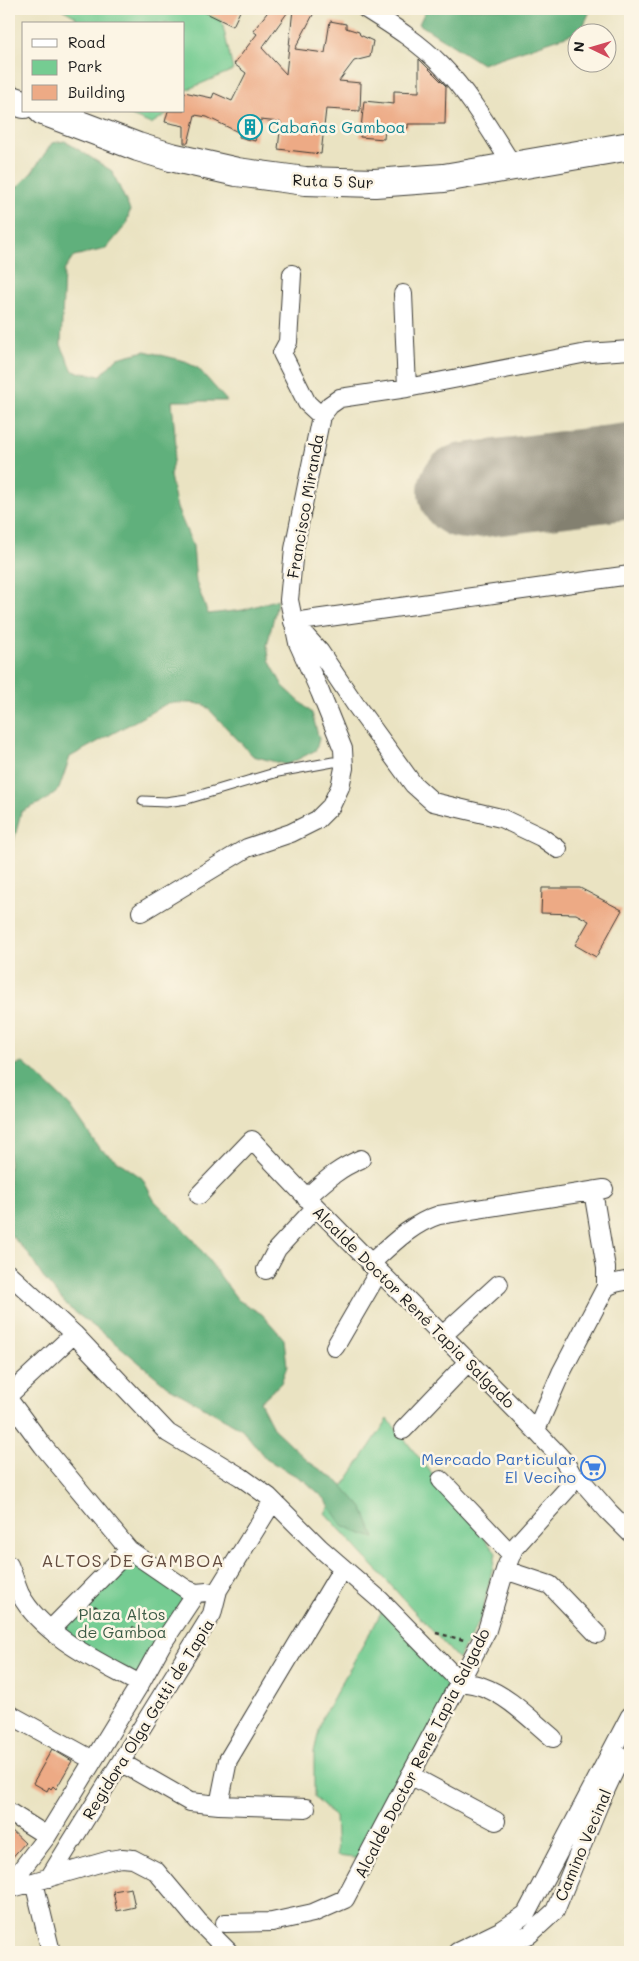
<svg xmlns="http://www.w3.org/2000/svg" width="639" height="1961" font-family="Mali,sans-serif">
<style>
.green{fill:#75cc92;stroke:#487457}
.forest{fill:#60b07c;stroke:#3e664c}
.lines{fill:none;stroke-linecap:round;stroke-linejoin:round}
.runway{stroke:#83806f;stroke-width:96}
.building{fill:#edaa85}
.lane-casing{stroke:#3b3a35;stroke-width:11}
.street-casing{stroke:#3b3a35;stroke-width:20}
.highway-casing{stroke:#3b3a35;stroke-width:30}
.path{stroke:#3b3a35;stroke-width:2.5;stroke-dasharray:4 4;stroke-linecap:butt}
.lane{stroke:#fff;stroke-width:9}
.street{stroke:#fff;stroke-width:18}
.highway{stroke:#fff;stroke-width:28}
.labels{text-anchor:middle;stroke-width:5;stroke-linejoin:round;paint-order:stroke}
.culture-label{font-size:16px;fill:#0d838f;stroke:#fcf5e5;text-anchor:start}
.street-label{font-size:16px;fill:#1c1c1c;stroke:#fcf5e5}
.shop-label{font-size:16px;fill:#366cbe;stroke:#fcf5e5;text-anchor:end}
.park-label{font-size:16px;fill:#3b5a45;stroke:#fcf5e5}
.neighbourhood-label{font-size:18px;letter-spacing:1px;fill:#654e41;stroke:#fcf5e5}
</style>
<rect width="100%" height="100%" fill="#fcf5e5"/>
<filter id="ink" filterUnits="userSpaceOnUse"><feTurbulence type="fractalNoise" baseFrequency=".02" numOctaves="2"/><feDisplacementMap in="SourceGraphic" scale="10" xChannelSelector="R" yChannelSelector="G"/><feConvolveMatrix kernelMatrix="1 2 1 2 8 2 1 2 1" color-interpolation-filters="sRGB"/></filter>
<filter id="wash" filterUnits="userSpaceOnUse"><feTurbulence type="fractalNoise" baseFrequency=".0096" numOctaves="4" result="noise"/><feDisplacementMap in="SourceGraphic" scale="20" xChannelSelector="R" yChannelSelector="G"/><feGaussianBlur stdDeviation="1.12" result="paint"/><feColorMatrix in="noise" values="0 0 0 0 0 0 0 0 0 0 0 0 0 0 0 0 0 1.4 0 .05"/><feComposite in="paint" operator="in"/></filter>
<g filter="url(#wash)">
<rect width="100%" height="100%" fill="#eae3c2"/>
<path class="green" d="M62 9H217L220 13 233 70 184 91V24H75L76 17Z
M119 111H171L151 124Z
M388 1419 496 1553 481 1618 458 1659 325 1513Z
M129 1558 185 1597 137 1677 58 1629Z
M383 1609 456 1683 363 1859 337 1856 335 1817 314 1797V1752L322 1718Z"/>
<path class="forest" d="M426 9H591L581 31 482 64 419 24Z
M65 141 112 171 130 210 126 225 106 249 74 256 64 271 61 345 73 371 100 376 117 358 145 351 181 360 198 368 227 401H172L176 446 170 476 177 508 193 546 196 582 208 614 243 610 278 599 267 646 270 662 283 686 312 713 319 739 316 750 287 765 253 756 205 705 191 703H168L70 757 59 789 46 800 21 812 9 861V195L32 172 52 143Z
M23 1063 40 1077 70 1106 99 1148 142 1178 154 1200 193 1239 238 1300 262 1314 284 1339 287 1366 281 1383 260 1402 274 1429 309 1462 339 1482 363 1509 375 1538 359 1533 341 1524 325 1499 305 1481 266 1459 242 1429 168 1387 117 1344 68 1307 42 1276 29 1255 9 1233V1067Z"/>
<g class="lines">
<path class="runway" d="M466 491 630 471"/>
</g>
<g id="blocks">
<path class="building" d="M198 9H241L233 26Z
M270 9H290L262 48 286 74 293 9H316L295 49 325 53 330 21 346 24V28L359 32 360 35 373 41 370 57 354 61 339 81 361 83 360 111 326 109 321 154 278 149 281 122 260 120 255 141 239 137 240 133 207 117 195 115 188 143H184V126L165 122 168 111H184V92L212 98 214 93 232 101 246 73 234 64 257 34 253 31Z
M419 59 446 86 445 124H408V128H385L384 139 360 137 364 101 394 104V91L419 92Z
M542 888H580L622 910 596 957 575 945 589 921 576 914 541 913Z
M52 1749 72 1761 56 1789 53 1786 51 1789 49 1787 47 1791 33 1783Z
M9 1828 25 1843 9 1861Z
M131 1888 135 1907 117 1911 113 1891Z"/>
</g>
</g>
<g filter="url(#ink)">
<use href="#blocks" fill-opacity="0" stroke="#3b3a35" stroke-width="1"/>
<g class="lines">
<defs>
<path id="lane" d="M143 801 166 802 187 799 278 772 333 762H344"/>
<path id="street" d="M366 9C393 26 420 43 442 66 471 96 491 132 513 166
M292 274 288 342 282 353 307 403 321 416
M403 294 407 388
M293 622 630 575
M294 623 320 652 355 704 413 784 433 802 501 818 541 837 558 849
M141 912 247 848 291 833 317 820 331 806 340 787 344 768 343 749 320 692 298 643 289 600 294 549 321 416 330 405 340 398 407 388 587 353 630 350
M199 1195 252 1140C329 1223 411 1302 490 1384 510 1404 529 1423 548 1444 558 1454 568 1464 573 1477L569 1487 514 1548 505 1570 487 1630 345 1899 313 1913 272 1922 225 1923
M306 1198C325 1181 337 1169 361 1159
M370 1264C391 1245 411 1224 439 1215L604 1189
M266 1270 277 1249 315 1208
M9 1274 74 1334 168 1433 241 1477 269 1497 320 1548 380 1600 460 1682
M606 1287 615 1283 630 1280
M443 1335 499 1284
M335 1347 378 1273
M9 1395 74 1334
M9 1400 43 1446 129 1550 186 1589 196 1593 207 1592
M403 1430 468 1362
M536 1430 561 1373 606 1287V1268L593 1191
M573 1477 581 1480 608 1511 630 1533
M441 1480 511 1554
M9 1565C13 1574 16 1585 20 1594 43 1637 100 1662 140 1684
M505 1570 550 1585 597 1634
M51 1629 129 1550
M460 1682C468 1683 476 1684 483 1687 509 1696 532 1721 553 1738
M9 1714 93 1760
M122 1763 190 1802 219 1805 306 1808
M410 1775 496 1821
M219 1805 228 1760 342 1569
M9 1812 47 1836
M49 1878 212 1614 218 1590 270 1506 276 1504
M9 1879 18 1874 47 1836 140 1684 162 1644 196 1593
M34 1882 51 1952
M9 1889 110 1860 122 1858 133 1859 156 1871 198 1921 229 1952
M457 1952 502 1930 526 1914 630 1716
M492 1952 530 1934 555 1911 599 1804 621 1757"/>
<path id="highway" d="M9 99 24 104
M43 111 138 147 171 157 237 172 305 181 375 183 444 178 630 146"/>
</defs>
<use href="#lane" class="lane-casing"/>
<use href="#street" class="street-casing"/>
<use href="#highway" class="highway-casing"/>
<path class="path" d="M94 1606 102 1611
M132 1627 149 1636
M436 1633 464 1640"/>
<use href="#lane" class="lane"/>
<use href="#street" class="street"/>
<use href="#highway" class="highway"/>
</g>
</g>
<defs>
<symbol id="building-ring" viewBox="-11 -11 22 22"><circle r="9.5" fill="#fcf5e5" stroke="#0f9aa8" stroke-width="1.5"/><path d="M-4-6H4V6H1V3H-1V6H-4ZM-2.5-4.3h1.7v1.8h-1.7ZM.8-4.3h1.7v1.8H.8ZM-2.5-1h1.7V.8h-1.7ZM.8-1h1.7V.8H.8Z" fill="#0f9aa8"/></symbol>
<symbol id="supermarket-ring" viewBox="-11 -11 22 22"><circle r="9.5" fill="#fcf5e5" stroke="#3f7fe0" stroke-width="1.5"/><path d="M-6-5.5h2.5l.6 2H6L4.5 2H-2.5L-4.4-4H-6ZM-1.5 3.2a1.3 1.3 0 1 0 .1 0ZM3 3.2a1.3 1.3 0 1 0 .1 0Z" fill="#3f7fe0"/></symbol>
</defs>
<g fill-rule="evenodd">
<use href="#building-ring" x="236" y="113" width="28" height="28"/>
<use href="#supermarket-ring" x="579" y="1454" width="28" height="28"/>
</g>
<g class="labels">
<g class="culture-label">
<text x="268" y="133">Cabañas Gamboa</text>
</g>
<g class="street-label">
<text transform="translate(333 181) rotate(2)" y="6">Ruta 5 Sur</text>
<text transform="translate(305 506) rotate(-80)" y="6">Francisco Miranda</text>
<text transform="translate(414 1307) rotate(45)" y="6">Alcalde Doctor René Tapia Salgado</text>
<text transform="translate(148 1719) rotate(-58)" y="6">Regidora Olga Gatti de Tapia</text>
<text transform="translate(422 1753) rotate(-63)" y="6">Alcalde Doctor René Tapia Salgado</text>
<text transform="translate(583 1845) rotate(-67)" y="6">Camino Vecinal</text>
</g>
<g class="shop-label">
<text x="576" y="1465">Mercado Particular<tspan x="576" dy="18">El Vecino</tspan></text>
</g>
<g class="park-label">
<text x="122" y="1620">Plaza Altos<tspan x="122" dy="18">de Gamboa</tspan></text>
</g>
<g class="neighbourhood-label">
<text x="133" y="1567">ALTOS DE GAMBOA</text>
</g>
</g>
<rect width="639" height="1961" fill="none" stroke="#fcf5e5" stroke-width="30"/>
<rect x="22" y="22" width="162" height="90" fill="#fcf5e5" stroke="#a29e95"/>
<rect x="32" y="39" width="25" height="8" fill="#ffffff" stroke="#a29e95"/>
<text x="68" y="48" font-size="15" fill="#1c1c1c">Road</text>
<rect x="32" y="60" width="25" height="15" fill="#75cc92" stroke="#a29e95"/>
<text x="68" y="72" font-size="15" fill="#1c1c1c">Park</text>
<rect x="32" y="85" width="25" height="15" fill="#edaa85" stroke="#a29e95"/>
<text x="68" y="98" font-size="15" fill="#1c1c1c">Building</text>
<g transform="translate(592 48) rotate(275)"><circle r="24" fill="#fcf5e5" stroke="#a29e95"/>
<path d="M0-4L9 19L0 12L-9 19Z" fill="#d1495b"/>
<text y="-8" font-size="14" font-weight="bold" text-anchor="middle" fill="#1c1c1c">N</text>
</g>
</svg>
